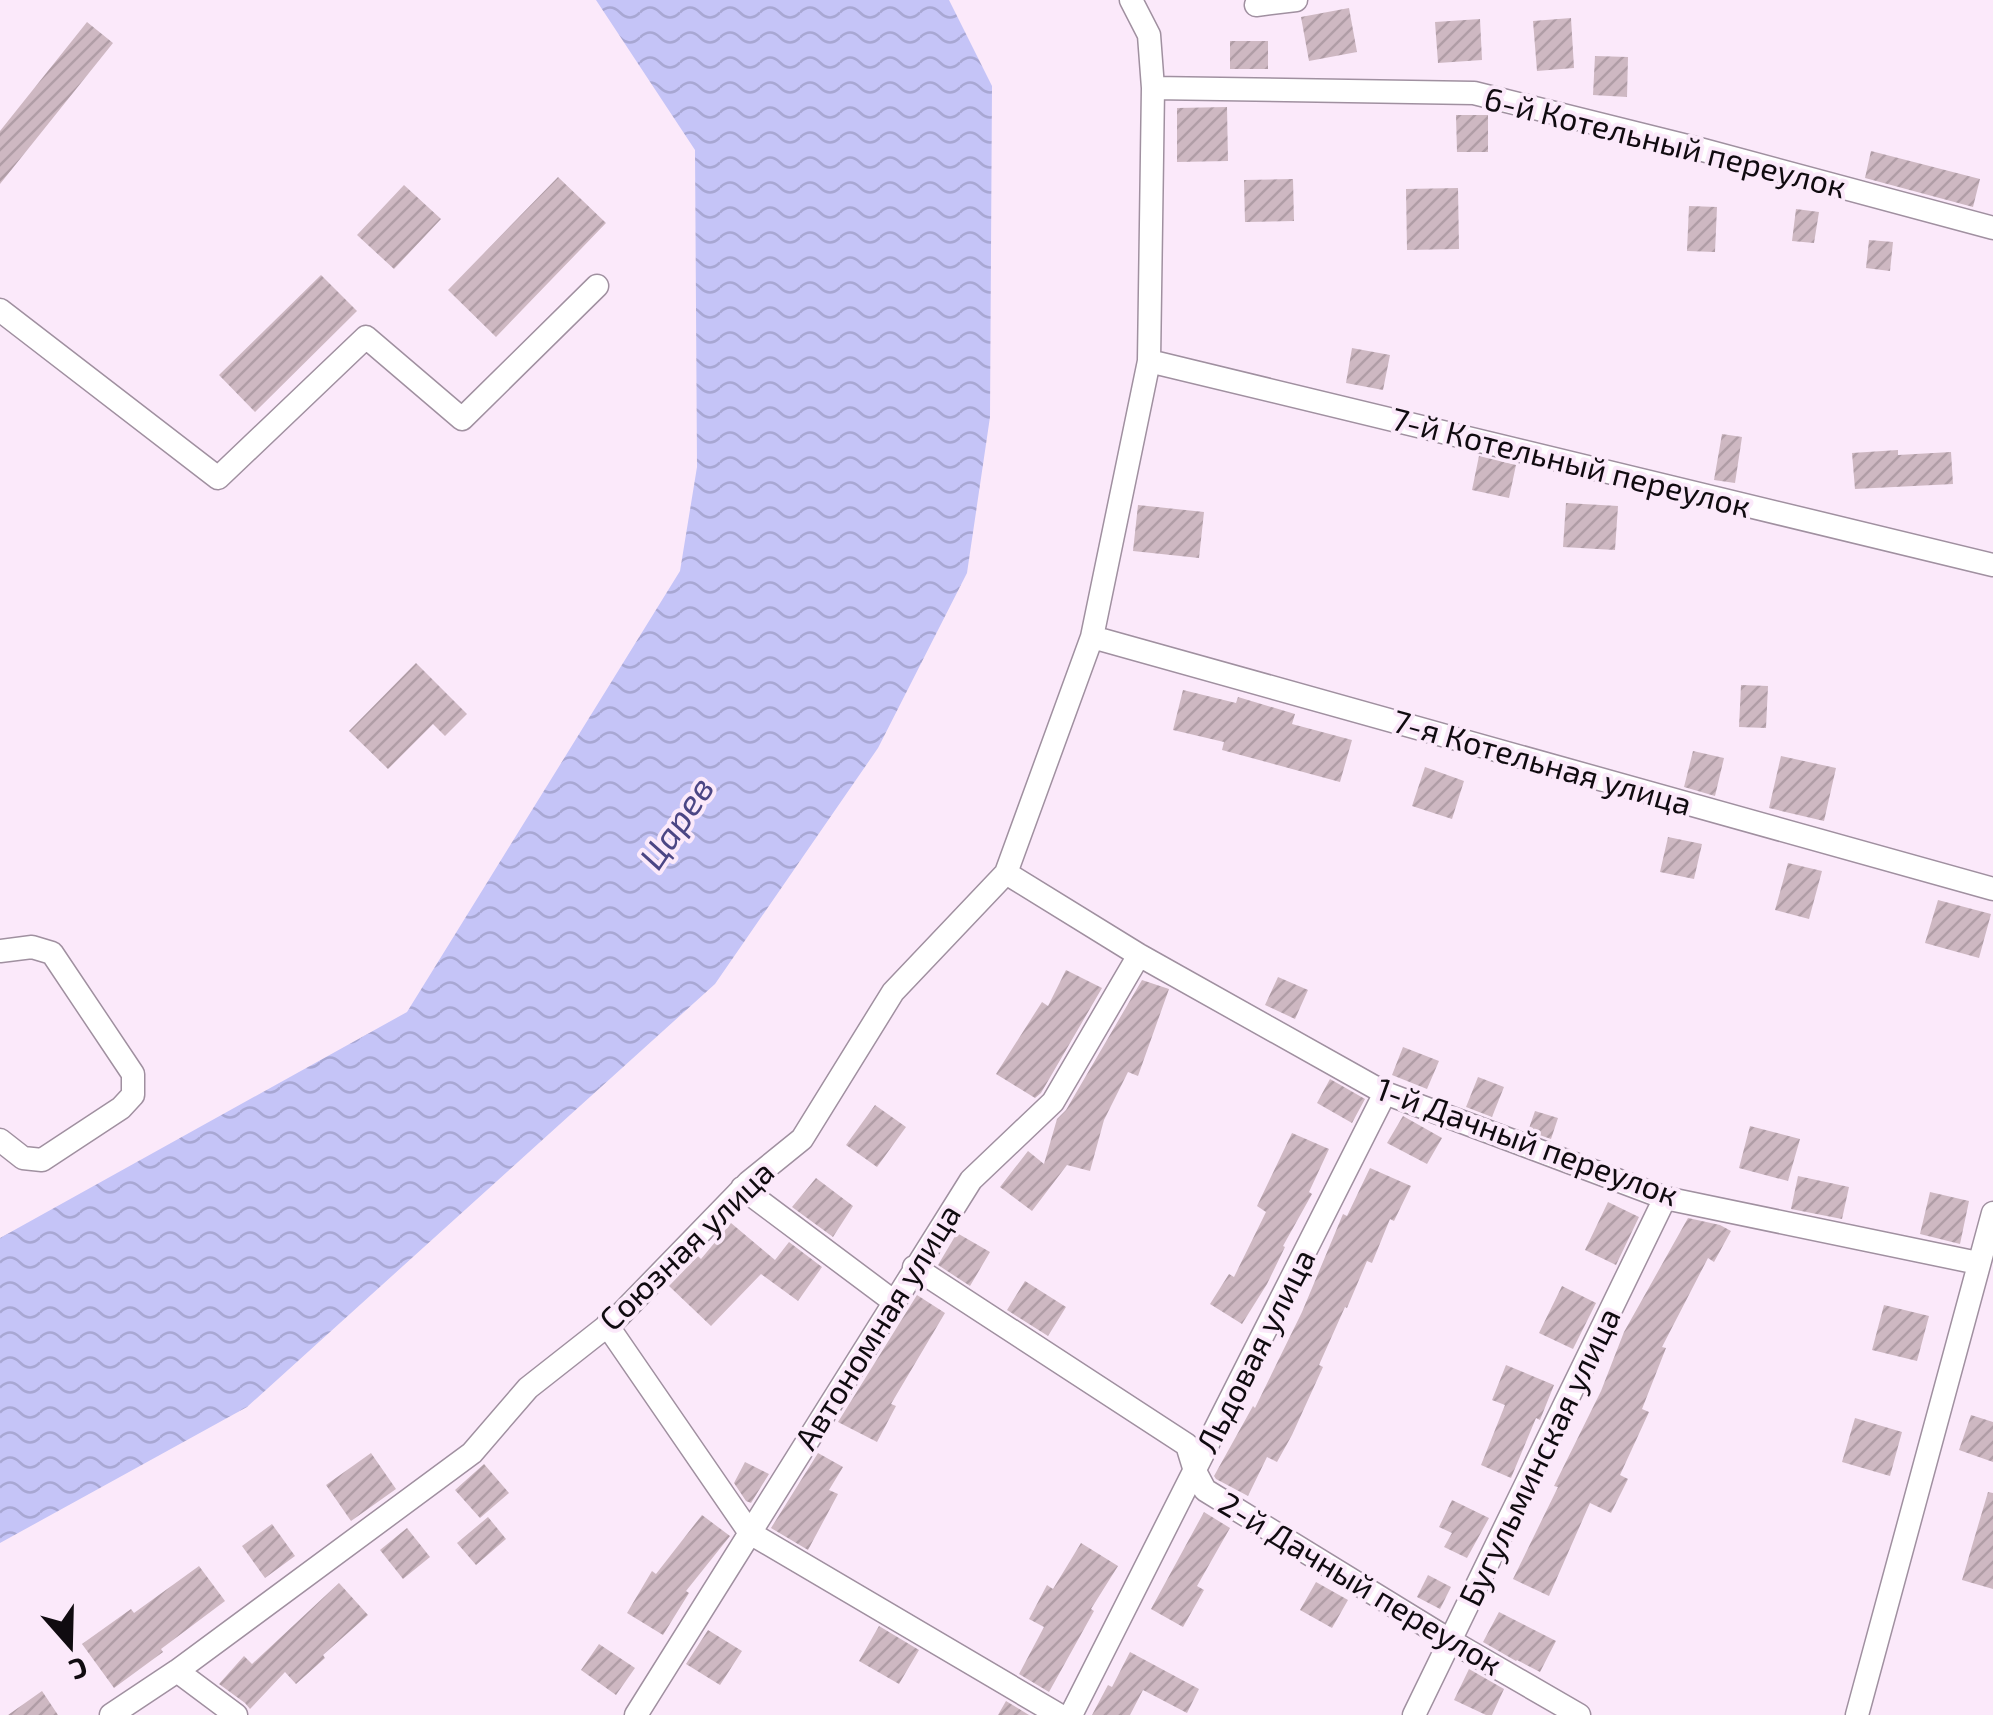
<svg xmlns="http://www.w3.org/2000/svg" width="1993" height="1715" font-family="'Exo 2',sans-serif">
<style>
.water{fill:url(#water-waves)}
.building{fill:url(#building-hatch)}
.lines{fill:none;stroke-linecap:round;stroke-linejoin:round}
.street-casing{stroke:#a090a0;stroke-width:25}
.street{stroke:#fff;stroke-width:22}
.labels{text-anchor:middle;stroke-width:8;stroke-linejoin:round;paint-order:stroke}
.street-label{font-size:32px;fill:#100b10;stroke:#fbe9fa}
.water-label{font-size:35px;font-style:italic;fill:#4b4684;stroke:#fbe9fa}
</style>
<defs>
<pattern id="water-waves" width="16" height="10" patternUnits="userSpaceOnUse" patternTransform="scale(2.5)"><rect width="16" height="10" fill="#c5c4f7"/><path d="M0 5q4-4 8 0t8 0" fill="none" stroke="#a8a7d3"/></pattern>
<pattern id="building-hatch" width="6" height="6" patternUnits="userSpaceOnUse" patternTransform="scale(2.5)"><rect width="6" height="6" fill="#ceb8c2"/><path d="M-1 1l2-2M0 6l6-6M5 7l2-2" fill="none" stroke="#b09da6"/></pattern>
</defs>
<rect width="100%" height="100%" fill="#fbe9fa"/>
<path class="water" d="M596 0H949L992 86 990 417 967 573 878 748 715 984 247 1407 0 1543V1238L407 1012 680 571 697 467 695 150Z"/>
<path class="building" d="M1349 8 1357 52 1309 61 1301 17Z
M1571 18 1574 68 1537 71 1533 21Z
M1480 19 1482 60 1438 63 1435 22Z
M87 22 113 43 0 184V131Z
M1230 41H1268V69H1230Z
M1595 56 1628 57 1627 97 1593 95Z
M1227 107 1228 161 1177 162V108Z
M1456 115H1488V152H1457Z
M1871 151 1980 179 1973 207 1865 178Z
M558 177 606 223 496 337 448 290Z
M1293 179 1294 221 1245 222 1244 180Z
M404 185 441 219 394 269 357 235Z
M1458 188 1459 249 1407 250 1406 189Z
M1689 206 1717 207 1715 252 1687 251Z
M1796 209 1819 212 1814 243 1792 241Z
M1869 240 1893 242 1890 271 1866 268Z
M321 275 357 311 255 412 219 375Z
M1352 348 1390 355 1383 390 1346 383Z
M1722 434 1742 437 1735 483 1714 480Z
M1898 450V455L1951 452 1953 484 1855 489 1852 453Z
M1479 456 1516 465 1509 498 1472 490Z
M1566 503 1618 506 1615 550 1563 547Z
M1138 505 1204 512 1199 558 1133 551Z
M416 663 467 714 445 736 433 724 388 769 349 731Z
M1741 685 1768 686 1766 728 1739 727Z
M1183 690 1236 703 1238 697 1295 714 1292 724 1352 740 1340 782 1222 750 1224 742 1173 730Z
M1693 751 1724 758 1715 796 1684 787Z
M1781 756 1836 768 1824 821 1769 808Z
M1425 767 1464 781 1452 819 1412 806Z
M1668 837 1702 844 1694 879 1660 872Z
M1788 863 1822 871 1809 919 1775 910Z
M1938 900 1991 914 1979 958 1925 943Z
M1066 970 1102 988 1041 1093 1035 1098 996 1074 1042 1002 1048 1006Z
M1278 977 1308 990 1295 1019 1265 1005Z
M1142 980 1169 989 1138 1076 1128 1072 1104 1120 1090 1171 1067 1165 1032 1211 1000 1187 1028 1151 1044 1164 1057 1119 1066 1110Z
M1403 1047 1439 1061 1427 1089 1392 1075Z
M1478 1077 1504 1087 1492 1117 1466 1107Z
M1330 1079 1365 1099 1352 1123 1317 1103Z
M875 1105 906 1127 877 1167 846 1145Z
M1535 1111 1558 1118 1551 1139 1528 1131Z
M1403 1116 1442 1138 1427 1164 1387 1143Z
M1750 1126 1800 1139 1788 1181 1739 1168Z
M1292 1133 1329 1149 1309 1192 1312 1194 1283 1246 1285 1247 1267 1284 1242 1324 1210 1304 1229 1274 1234 1277 1266 1212 1257 1206Z
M1370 1168 1411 1186 1394 1221 1390 1219 1372 1263 1367 1261 1347 1308 1345 1307 1319 1365 1323 1367 1292 1435 1277 1462 1267 1457 1248 1496 1216 1479 1214 1476 1253 1406 1255 1408 1302 1312 1343 1214 1347 1216Z
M1798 1176 1849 1187 1842 1219 1791 1209Z
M816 1178 853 1206 833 1237 792 1207Z
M1930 1192 1969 1201 1960 1244 1920 1234Z
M1608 1202 1639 1217 1616 1265 1585 1250Z
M1688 1218 1720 1225 1731 1231 1714 1262 1708 1258 1662 1347 1666 1348 1642 1409 1649 1412 1620 1475 1628 1479 1611 1513 1590 1503 1549 1596 1513 1579 1558 1487 1554 1486 1601 1391 1624 1332Z
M731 1223 775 1260 789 1242 822 1267 798 1301 761 1274 711 1326 669 1286 698 1256 701 1259Z
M957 1233 990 1252 970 1286 938 1265Z
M1025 1281 1066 1307 1048 1336 1007 1310Z
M1562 1286 1596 1303 1573 1349 1539 1333Z
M917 1295 945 1313 891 1404 896 1406 877 1442 838 1422Z
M1884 1305 1929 1316 1917 1361 1872 1350Z
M1506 1365 1554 1385 1540 1420 1536 1418 1511 1478 1481 1465 1505 1405 1492 1400Z
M1971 1415 1993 1422V1462L1959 1450Z
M1855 1418 1902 1432 1890 1476 1842 1462Z
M371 1453 396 1489 351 1521 326 1485Z
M818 1453 843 1467 829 1490 838 1494 808 1550 771 1528Z
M745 1462 769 1474 751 1503 746 1501 734 1483Z
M484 1464 509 1493 480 1518 455 1490Z
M1988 1492 1993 1493V1589L1962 1580Z
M1452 1500 1489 1518 1467 1558 1444 1547 1452 1533 1439 1527Z
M1204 1512 1230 1528 1197 1586 1204 1590 1183 1627 1151 1609Z
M702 1515 730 1536 686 1591 689 1593 663 1635 627 1613 652 1571 656 1574Z
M488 1517 506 1539 476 1565 457 1543Z
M272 1524 295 1556 265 1578 242 1546Z
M407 1528 430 1557 403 1579 380 1550Z
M1081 1543 1118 1566 1091 1609 1094 1611 1049 1692 1019 1674 1044 1627 1029 1619 1047 1585 1053 1589Z
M199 1566 225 1601 161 1649 163 1652 114 1688 82 1644 131 1609 134 1613Z
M1428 1575 1451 1587 1440 1609 1417 1597Z
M1316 1582 1348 1600 1332 1628 1300 1610Z
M339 1583 368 1615 323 1655 325 1658 296 1684 285 1672 250 1709 245 1703 219 1684 244 1656 252 1664Z
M1499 1612 1556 1641 1540 1672 1517 1660 1516 1661 1483 1642Z
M879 1626 919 1650 899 1684 859 1661Z
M708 1630 742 1651 720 1685 686 1664Z
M599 1644 635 1668 616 1695 581 1670Z
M1130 1652 1199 1689 1187 1713 1143 1690 1130 1715H1092L1108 1685 1112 1687Z
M1469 1669 1504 1689 1492 1715H1486L1454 1700Z
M42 1691 58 1715H8Z
M1006 1701 1029 1715H998Z"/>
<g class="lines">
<defs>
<path id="street" d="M1256 5 1296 0
M1153 88 1474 93 1703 150 1993 228
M0 310 218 478 366 337 462 419 597 286
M1149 361 1993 565
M1092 637 1993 889
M1006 873 1139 955 1385 1093 1665 1198 1978 1263
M0 951 32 947 52 953 133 1074V1095L121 1108 42 1160 23 1158 0 1140
M742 1188 893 1301
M914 1267 1187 1445 1195 1471 1205 1490 1451 1641 1579 1715
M607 1325 750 1533 1059 1715
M177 1671 236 1715
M111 1715 177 1671 472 1453 528 1388 617 1318 749 1182 802 1139 893 992 1006 873 1092 637 1149 361 1153 88 1149 35 1131 0
M636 1715 971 1180 1053 1102 1139 955
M1071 1715 1385 1093
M1414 1715 1665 1198
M1857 1715 1993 1213"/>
</defs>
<use href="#street" class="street-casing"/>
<use href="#street" class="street"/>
</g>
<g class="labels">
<g class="street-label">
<text transform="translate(1665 143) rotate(14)" y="11">6-й Котельный переулок</text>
<text transform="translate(1571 463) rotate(14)" y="11">7-й Котельный переулок</text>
<text transform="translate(1542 763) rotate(16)" y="11">7-я Котельная улица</text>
<text transform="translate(1527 1142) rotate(20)" y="11">1-й Дачный переулок</text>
<text transform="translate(687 1246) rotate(-44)" y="11">Союзная улица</text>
<text transform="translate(878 1327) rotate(-58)" y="11">Автономная улица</text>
<text transform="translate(1256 1351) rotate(-63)" y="11">Льдовая улица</text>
<text transform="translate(1540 1457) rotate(-64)" y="11">Бугульминская улица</text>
<text transform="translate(1360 1584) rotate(31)" y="11">2-й Дачный переулок</text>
</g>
<g class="water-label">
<text transform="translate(677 823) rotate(-56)" y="12">Царев</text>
</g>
</g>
<g transform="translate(70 1645) rotate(160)" stroke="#fbe9fa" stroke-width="8" paint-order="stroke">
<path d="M0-8L18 38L0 25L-18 38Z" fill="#100b10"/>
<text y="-15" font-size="28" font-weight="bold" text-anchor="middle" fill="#100b10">С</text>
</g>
</svg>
